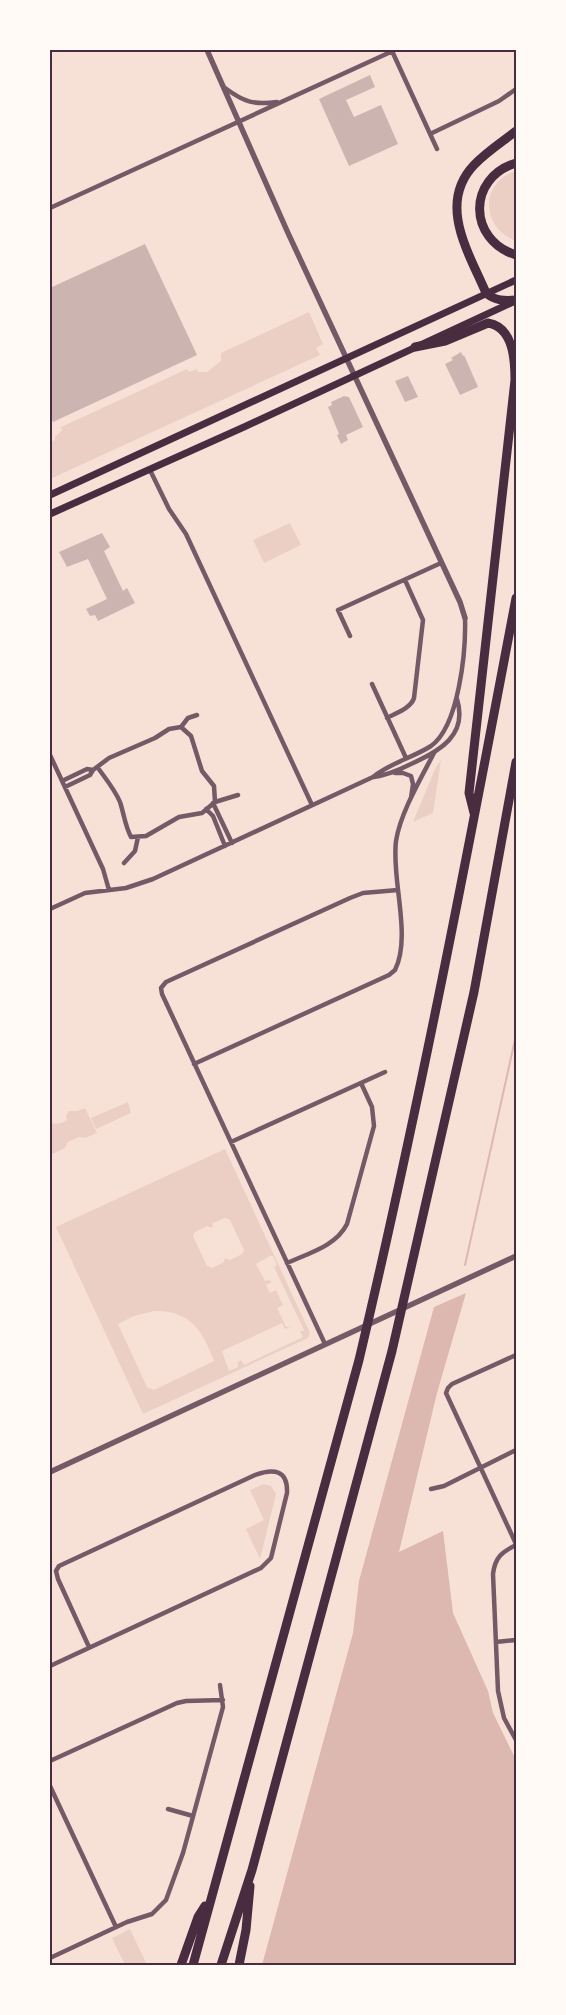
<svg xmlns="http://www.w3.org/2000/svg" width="566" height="2015" font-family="'Crimson Pro',serif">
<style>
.green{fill:#ebcfc5;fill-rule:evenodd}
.water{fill:#dcb8b0}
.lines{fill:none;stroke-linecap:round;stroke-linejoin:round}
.stream{stroke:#dcb8b0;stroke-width:2}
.building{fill:#ccb4b1}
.minor{stroke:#755966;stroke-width:4.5}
.tertiary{stroke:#755966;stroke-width:5.5}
.primary{stroke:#4a2c40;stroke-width:7}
.motorway{stroke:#4a2c40;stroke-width:9}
.neatline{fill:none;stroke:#4a2c40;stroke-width:2}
</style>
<rect width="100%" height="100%" fill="#f7e1d7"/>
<path class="green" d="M516 171V241C481 228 479 182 516 171Z
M309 312 323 344 316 348 320 355 50 479V439L53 441 55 440V437L62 430 61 427 187 369 189 372 197 369 198 372H207L221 361V353Z
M290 523 301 545 264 563 253 540Z
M441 760 433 813 413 822 435 769Z
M128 1102 131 1113 96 1129 91 1118Z
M85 1108 97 1133 85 1138 79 1137 68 1142 65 1148 50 1155V1123C56 1125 62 1123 67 1120L66 1116 69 1111H77Z
M225 1149 310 1333 308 1338 143 1414 56 1227ZM225 1218 230 1220 244 1250 242 1254 230 1260 225 1258 224 1262 212 1268 207 1266 193 1236 195 1232 207 1226 212 1228 213 1223ZM270 1256H273L277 1265 274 1267 304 1330 300 1332 303 1337 244 1365 241 1360 238 1362V1367L229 1371 222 1351 282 1323 285 1329 293 1326 286 1327 277 1308 283 1305 276 1290 270 1293 266 1285 272 1282 269 1280 265 1281 256 1264ZM154 1311C190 1310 203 1331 214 1361L154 1390 147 1387 118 1324 134 1316Z
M264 1484 271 1486 276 1494 260 1559 246 1529 264 1520 250 1490Z
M130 1929 147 1965H125L112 1938Z"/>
<path class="water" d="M466 1293 437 1393 399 1552 443 1531 453 1613 488 1691 493 1713 516 1760V1965H262L353 1633 359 1581 434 1307Z"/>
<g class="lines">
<path class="stream" d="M465 1265 516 1035"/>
</g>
<path class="building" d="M370 75 375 87 346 100 354 117 381 105 398 144 349 166 319 99Z
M145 244 197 355 53 422 50 415V288Z
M461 352 463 356 464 355 478 387 460 395 445 364 453 360 451 358Z
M408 376 418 397 405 402 395 381Z
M344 396 349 397 363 427 346 435 348 440 341 444 337 435 339 434 328 407 332 405 331 402Z
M102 533 110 547 104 551 123 591 127 588 135 603 98 621 95 615 90 616 86 609 107 599 88 559 67 567 59 552Z"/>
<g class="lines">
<path class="minor" d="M392 51 437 149
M225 88C244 102 253 105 277 102
M430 134 499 101 516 89
M50 208 395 50
M150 470 169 509 186 534 312 805
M350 636 338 610 441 563
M372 684 406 758
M387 718C396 713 411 708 414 698L423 620 405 580
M181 727 188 718 197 715
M50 755 103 869 109 890
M93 770 109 758 155 738 169 729 181 727 191 736 202 771 214 786 215 802 202 813 179 817 146 836 131 837C125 826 124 814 120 802 115 790 106 779 98 768
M395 773H403L411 776 413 784 411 798
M374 777C388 775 399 770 411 764 440 751 468 735 457 699
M62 781 87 769 93 770 90 775 65 787
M215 802 238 795
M213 803 232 843
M206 809 213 816 225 846
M124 863 135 851 138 837
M50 909 85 893 126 888 153 879 373 777C390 763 412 758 431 746 459 726 466 651 465 618
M194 1064 389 975 395 970C412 936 391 879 396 841 400 814 421 778 434 753
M231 1142 385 1072
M287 1263C309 1253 336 1246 347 1224L374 1126 372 1107 361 1083
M325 1344 162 994 161 988 166 982 350 898 363 893 398 890
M516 1355 452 1384 448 1388 446 1393 516 1544
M431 1489 444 1486 516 1450
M516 1545C502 1552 495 1557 493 1574L498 1691 504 1718 516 1740
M496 1642 516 1640
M50 1666 261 1568 271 1558 287 1493C288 1470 274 1468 255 1475L59 1566 56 1571 58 1579 89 1647
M50 1761 177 1703 186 1701 223 1700
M50 1786 116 1927
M168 1809 193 1816
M50 1958 127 1922 152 1914 166 1900 183 1853 223 1707 220 1685"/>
<path class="tertiary" d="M207 50 288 233 460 602 465 618
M50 1472 516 1256"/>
<path class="primary" d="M50 495 516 280
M50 514 244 427 513 302"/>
<path class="motorway" d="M516 131C502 142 486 152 474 165 437 204 469 253 486 293 495 301 505 301 516 300
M516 163C467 178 468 240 516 255
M415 347 445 341 488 323C513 327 515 359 515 380L469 793 474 813
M181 1965 198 1917 205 1906
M193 1965 359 1360C419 1107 468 852 516 598
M221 1965 252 1870 392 1351 474 992 516 762
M239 1965 246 1930 250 1886"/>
</g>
<rect width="566" height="2015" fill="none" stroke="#fffaf5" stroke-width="102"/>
<rect x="51" y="51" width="464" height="1913" class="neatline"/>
</svg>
